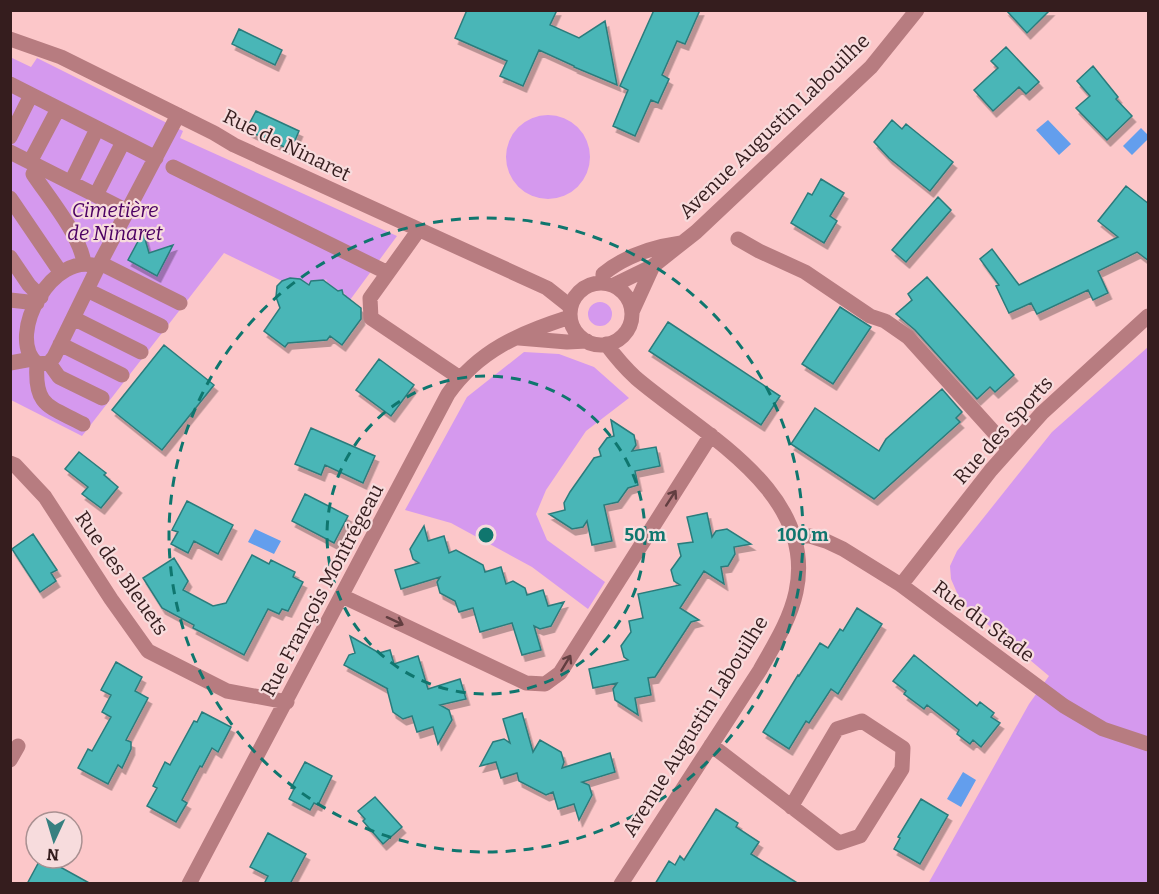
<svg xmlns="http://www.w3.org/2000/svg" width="1159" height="894" font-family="Bitter,serif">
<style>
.green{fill:#d599ee}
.water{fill:#639eed}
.building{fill:#49b6b7;stroke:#2b7c7c;stroke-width:1.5;filter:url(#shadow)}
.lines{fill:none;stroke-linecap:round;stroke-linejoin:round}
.minor{stroke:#b77c80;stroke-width:15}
.oneway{stroke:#623e40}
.ring{fill:none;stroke:#0f766e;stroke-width:3;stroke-dasharray:10 8}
.labels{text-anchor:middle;stroke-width:4.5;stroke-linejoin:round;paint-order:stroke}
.street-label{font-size:20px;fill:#351d1e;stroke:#f7dcdd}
.park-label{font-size:20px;font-style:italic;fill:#4c0063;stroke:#f7dcdd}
.centre{fill:#0f766e;stroke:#f7dcdd;stroke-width:3}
.ring-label{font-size:18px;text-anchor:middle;font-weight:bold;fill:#0f766e;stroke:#f7dcdd;stroke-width:4.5;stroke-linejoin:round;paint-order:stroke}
</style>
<defs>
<filter id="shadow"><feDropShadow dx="3.5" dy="6" stdDeviation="0" flood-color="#0004"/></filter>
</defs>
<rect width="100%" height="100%" fill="#fcc7c9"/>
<path class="green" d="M10 57 31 67 37 58 183 131 180 138 397 236 350 300 342 291H338L327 282 326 279 318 292 301 280 300 281 290 278 282 281 224 253 82 436 11 400Z
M506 157a42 42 0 1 1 84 0a42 42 0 1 1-84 0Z
M588 314a12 12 0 1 1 24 0a12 12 0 1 1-24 0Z
M1148 347V883L928 884 1029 704 1049 676 961 602 951 579 950 566 957 551 1052 432Z
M524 352 559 354 594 367 629 398 586 431 546 490 536 514 547 540 605 582 588 609 532 567 451 523 405 510 467 397Z"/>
<path class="water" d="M1048 120 1071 144 1059 155 1036 130Z
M1141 128 1148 135V139L1132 155 1123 146Z
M255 529 281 541 274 554 248 542Z
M963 772 976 780 961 807 947 799Z"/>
<path class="building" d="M467 10H557L550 25 579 38 605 21 617 85 574 67V66L539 50 523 86 500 76 507 61 455 38Z
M654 10H700L685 44 677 41 662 75 669 79 658 103 651 100 635 136 613 126 628 90 620 86Z
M1006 10H1050L1027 33Z
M239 29 282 50 275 65 232 44Z
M1006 47 1039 82 1026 94 1019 87 993 111 974 90 998 68 991 61Z
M1093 66 1118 97 1116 99 1132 116 1107 140 1076 108 1090 96 1077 81Z
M256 111 299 131 291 150 246 130Z
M892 120 902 129 906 124 953 162 930 191 889 158 874 142Z
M821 179 844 193 830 216 837 221 824 243 791 223 808 193 812 195Z
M1126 186 1149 204V261L1137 252 1098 271 1108 293 1093 300 1088 290 1037 314 1031 303 1009 313 996 286 999 285 980 259 992 249 1019 285 1118 237 1098 221Z
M938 197 951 210 906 262 892 250Z
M143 232 149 253 173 245 157 276 128 260Z
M927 277 1014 375 995 392 990 387 977 399 915 330 896 314 912 300 908 294Z
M290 278 300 279 309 285 311 281 323 280 338 291 342 290 343 294 361 308V319L342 345 330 336 327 340 288 343 285 347 264 331 280 308 276 297 277 286 282 281Z
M840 307 871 327 833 384 802 364Z
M668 322 780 396 761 425 649 351Z
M164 345 214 385 162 450 112 410Z
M379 359 414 385 391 416 356 390Z
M942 389 962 412 956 418 960 422 874 499 791 444 815 408 879 451 886 439Z
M611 420 634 435 636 445 632 451 656 447 660 466 635 471 638 485 628 488 618 502 604 505 612 541 592 545 587 521 583 527 572 529 549 514 565 510 564 503 570 492 594 458 601 456 599 449 607 438 614 436Z
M311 428 375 456 363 483 325 465 321 475 295 464Z
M79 452 106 473 104 475 118 487 101 508 82 494 88 487 65 469Z
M305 494 348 516 334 543 292 521Z
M187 501 233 525 218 554 194 541 188 553 171 544 178 532 172 530Z
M707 513 712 537 716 531 727 529 751 544 734 547 735 554 728 566 721 567 724 584 704 571 680 608 699 620 691 622 655 677 648 678 651 695 635 698 638 715 615 700 613 689 617 683 593 688 589 669 628 660 624 657 621 646 631 632 629 621 643 618 638 594 680 585 674 581 671 570 681 556 678 544 693 542 687 517Z
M424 526 428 541 444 536 449 553 456 550 483 565 485 572 501 567 506 584 513 581 525 588 527 595 543 590 548 606 564 602 551 626 540 629 534 626 541 650 522 655 512 623 480 632 473 608 459 612 455 601 440 593 437 582 440 577 401 589 395 570 419 563 413 559 410 549Z
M33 534 57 570 51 573 56 581 40 592 12 549Z
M252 555 269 564 271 560 295 572 293 577 303 582 288 611 282 609 279 614 268 609 244 655 193 628 194 625 162 608 143 578 174 558 188 581 183 590 213 606 226 603Z
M857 608 882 624 838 694 831 689 809 723 806 721 789 749 763 732 798 675 799 676 820 643 828 648 840 629 843 631Z
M350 636 379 653 390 650 394 664 418 656 428 689 460 679 466 699 440 705 449 710 452 720 438 744 433 727 417 732 412 716 403 719 393 712 387 689H388L344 665 349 655 355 653Z
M914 655 977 706 980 702 994 713 991 717 1000 723 981 747 973 740 970 744 957 734 959 730 927 705 924 709 904 694 906 691 893 681Z
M116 662 142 677 135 691 148 698 126 740 131 742V749L122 768 118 765 108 784 78 768 88 749 92 751 111 717 102 712 111 695 101 690Z
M202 712 231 727 218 752 212 748 202 767 200 766 182 800 187 803 176 822 147 806 157 788 153 786 165 762 170 765 194 721 197 722Z
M522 713 533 752 540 740 561 752 564 762 562 768 610 753 615 772 582 782 589 785 592 795 579 820 574 804 558 809 553 792 546 795 519 781 517 773 501 778 496 762 480 766 493 742 504 739 510 743 503 719Z
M305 762 332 776 318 805 314 803 310 810 289 799 294 789 291 788Z
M375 797 402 827 383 844 363 821 365 819 358 811Z
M921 799 948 815 920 864 894 849 900 838 898 837Z
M716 809 738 823 736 827 759 842 751 854 799 884H655L669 861 675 865 680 856 684 860Z
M268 833 306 854 290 884H264L268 876 250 867Z
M41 858H44L91 884H27Z"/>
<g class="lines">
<path class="minor" d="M10 39 61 57 214 133 234 145 547 288 571 307
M10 84 156 158
M10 137 31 95
M10 152 127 211
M30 162 58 109
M173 167 388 273
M33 174C49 198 80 235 84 263
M71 182 97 129
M96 195 123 142
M10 198 61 273
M418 231 370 298 371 318 460 378
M738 239 759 251 805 272 870 316 885 321 908 337 1009 449
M10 257 29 285 41 297
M100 263 180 303
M98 267C55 248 4 335 37 364L49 363 54 357 100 263 178 115
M603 283V274C625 256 652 247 681 243
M570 314a31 31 0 1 1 62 0a31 31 0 1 1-62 0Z
M614 285 653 266 696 232 871 67 917 10
M87 290 161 326
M10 300 37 303
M632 312 653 266
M73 318 141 352
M519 338 567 342 587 341
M60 344 122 375
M606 344C615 356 625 368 636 378 699 432 818 491 796 592 790 620 774 645 760 670L621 884
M10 363 32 359
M49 363 59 377 102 398
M37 364C34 407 49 406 83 424
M10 463 15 465 45 497 111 599 148 651 227 691 287 702
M794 536H810L826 541 843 549 901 585 1064 706 1103 729 1148 744
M901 585 991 470 1042 413 1148 316
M342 596 526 683 545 684 560 673 711 435
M711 745 839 843 860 836 902 769 903 748 862 721 837 729 791 807
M10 760 18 746
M189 884 448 394C479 350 520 333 570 317"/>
</g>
<defs><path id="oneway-shaft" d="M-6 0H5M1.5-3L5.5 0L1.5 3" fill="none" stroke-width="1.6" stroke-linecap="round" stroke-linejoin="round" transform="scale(1.5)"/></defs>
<g class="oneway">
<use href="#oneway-shaft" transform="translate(671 498) rotate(-57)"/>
<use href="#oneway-shaft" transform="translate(395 621) rotate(25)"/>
<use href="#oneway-shaft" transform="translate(566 663) rotate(-59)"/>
</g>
<g class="ring">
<circle cx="486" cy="535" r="159"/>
<circle cx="486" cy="535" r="317"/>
</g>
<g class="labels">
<g class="street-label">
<text transform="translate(774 126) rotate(-44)" y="7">Avenue Augustin Labouilhe</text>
<text transform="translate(287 145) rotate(26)" y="7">Rue de Ninaret</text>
<text transform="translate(1003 430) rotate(-48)" y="7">Rue des Sports</text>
<text transform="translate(122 573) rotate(55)" y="7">Rue des Bleuets</text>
<text transform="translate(322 590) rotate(-62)" y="7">Rue François Montrégeau</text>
<text transform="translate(984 621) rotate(37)" y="7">Rue du Stade</text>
<text transform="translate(695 726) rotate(-58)" y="7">Avenue Augustin Labouilhe</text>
</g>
<g class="park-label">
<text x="115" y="217">Cimetière<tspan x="115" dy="23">de Ninaret</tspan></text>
</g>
</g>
<circle cx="486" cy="535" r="9" class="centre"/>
<g class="ring-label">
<text x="645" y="541">50 m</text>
<text x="803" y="541">100 m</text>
</g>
<rect width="1159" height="894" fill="none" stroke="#351d1e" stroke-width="24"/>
<g transform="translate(54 840) rotate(184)"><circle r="28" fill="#f7dcdd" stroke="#a99091" stroke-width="1.5"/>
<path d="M0-4.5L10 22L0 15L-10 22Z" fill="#378080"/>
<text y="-9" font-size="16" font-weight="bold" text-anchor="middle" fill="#351d1e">N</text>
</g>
</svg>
